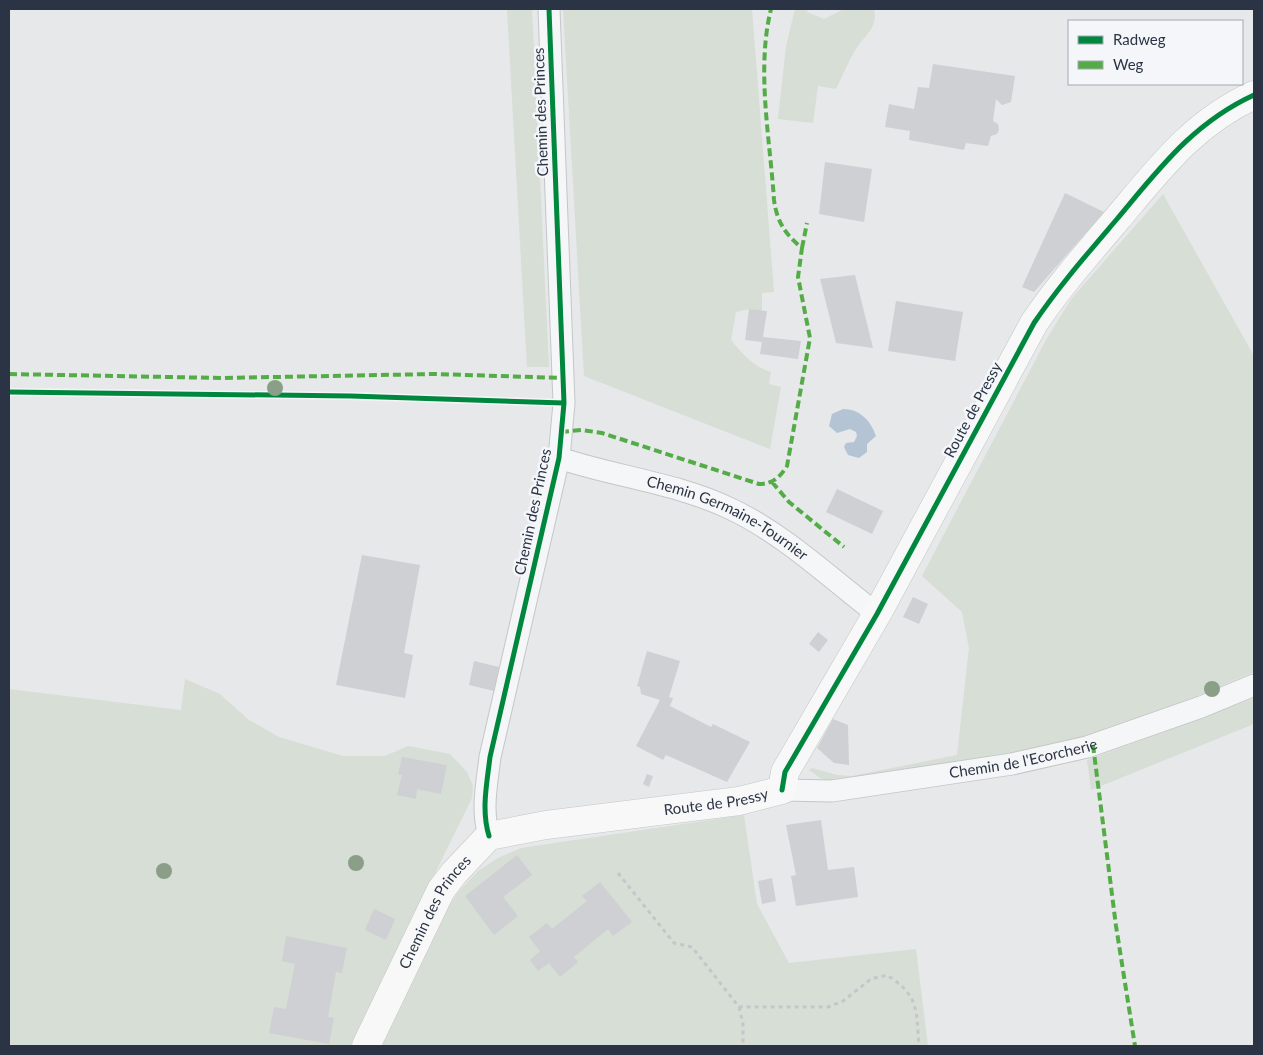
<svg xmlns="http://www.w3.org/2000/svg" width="1263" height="1055" font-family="Lato,sans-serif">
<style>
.green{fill:#d6ded6}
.water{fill:#b4c4d5}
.building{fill:#ced0d3}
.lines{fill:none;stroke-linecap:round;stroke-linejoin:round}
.street-casing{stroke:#c4c6c8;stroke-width:23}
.secondary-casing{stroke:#c4c6c8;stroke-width:29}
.path{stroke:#c5c6ca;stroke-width:3;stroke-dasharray:4 4;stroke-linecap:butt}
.street{stroke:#f5f6f7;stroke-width:21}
.secondary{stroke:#f8f8f8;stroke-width:28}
.quiet{stroke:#54ac47;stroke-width:4;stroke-dasharray:8 4;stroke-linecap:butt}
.cycleway-casing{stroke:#f4f6f9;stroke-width:8}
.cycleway{stroke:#00873e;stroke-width:5}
.tree{fill:#8a9e88}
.labels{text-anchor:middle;stroke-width:5;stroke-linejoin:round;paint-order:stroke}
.street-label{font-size:15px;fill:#2b3445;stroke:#f4f6f9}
</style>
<rect width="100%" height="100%" fill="#e6e8ea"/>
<path class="green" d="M507 9H532L549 367H527Z
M563 9H752L774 292 762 293V311L749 309 736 312 731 340C743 354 752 366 771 372L769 384 781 387 770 449 584 376Z
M795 9H808L807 12 824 19 844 9H874C878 27 867 33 858 46 849 59 843 75 836 89L818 86 813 123 778 119 786 46Z
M1163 194 1254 356V672C1189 699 1123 729 1055 746 984 764 910 771 838 782L820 778 809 770 812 768 837 775 852 776 957 755 969 648 962 612 922 576 1047 338 1072 298Z
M185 679 220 694 249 720 279 737 343 756H385L408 746 450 754 467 772 473 786 472 798 350 1046H9V689L181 710Z
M1254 698V724L1091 790 1087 760Z
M744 815 757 904 789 963 916 949 928 1046H382L440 920 458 892 478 871 498 858 521 848Z"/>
<path class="water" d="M843 409C860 409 871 421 876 436L867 444V452L859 458 848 455 844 447 846 443 854 442 857 436 856 432 850 429 837 433 829 426 832 414Z"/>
<path class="building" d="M933 64 1015 76 1011 102 1002 105 996 99 993 121 998 124 999 130 997 134 991 136 988 146 966 143 964 150 909 140 910 131 885 127 889 104 914 109 918 87 929 88Z
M825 162 872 169 864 222 819 214Z
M1065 193 1104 212 1034 292 1022 287Z
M855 275 873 348 836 343 820 279Z
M896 301 963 312 955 361 888 351Z
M749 309 767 311 763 337 801 341 798 359 760 354 762 342 745 340Z
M837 489 883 511 872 534 826 512Z
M362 555 420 565 404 653 413 655 405 698 336 685Z
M913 597 928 604 919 624 903 617Z
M818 632 828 640 819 652 809 644Z
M647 651 680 661 669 697 673 698 670 706 711 727 713 724 750 742 727 782 666 755 663 760 636 746 660 700 641 694 640 687 637 686Z
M474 661 499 667 494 691 469 685Z
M833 719 848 725 849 765 834 763 817 748Z
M402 757 447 765 441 794 417 789 416 799 397 795 402 775 398 774Z
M647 774 653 776 649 787 643 784Z
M821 820 828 870 854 867 858 897 796 906 791 876 796 875 786 825Z
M517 855 532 875 503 897 518 916 494 935 465 896Z
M772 878 776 901 762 904 758 881Z
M600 882 632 922 613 936 608 929 574 957 578 962 560 977 549 963 538 971 530 960 540 951 529 937 547 923 552 929 587 901 582 896Z
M374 909 395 919 386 940 365 930Z
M286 936 347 948 342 973 336 972 328 1017 334 1018 329 1044 269 1033 274 1007 286 1009 295 964 282 961Z"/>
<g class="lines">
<defs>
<g id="street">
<path id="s1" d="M559 458C616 477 677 483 731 509 784 534 830 578 877 614"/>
<path id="s2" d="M782 790 832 791 1012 764 1087 747 1201 707 1254 685"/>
<path d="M489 836C481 810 487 783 490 757L559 458 564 403 549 9"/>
</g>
<g id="secondary">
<path id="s3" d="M366 1046 441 890 454 873 489 836 546 825 739 801 782 790 785 772 877 614 1034 323C1059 286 1088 253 1117 219 1159 169 1193 123 1254 95"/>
</g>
</defs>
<use href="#street" class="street-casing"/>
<use href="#secondary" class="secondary-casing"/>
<path class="path" d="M618 873 674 943 692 947 739 1007H828L843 1001 871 979 887 975C920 996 916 1011 919 1046
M739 1007 743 1024V1046"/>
<use href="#street" class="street"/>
<use href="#secondary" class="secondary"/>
<path class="quiet" d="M802 248 807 223
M9 374 221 378 435 374 563 378
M561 432 582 430 602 433 759 484C773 484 780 477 787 466L810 338 798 277 802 248C785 234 777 222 774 200 770 138 756 70 771 9
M772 482 789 502 844 547
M1093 745 1116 926 1135 1046"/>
<defs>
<path id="cycleway" d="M9 392 351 396 564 403
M782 790 785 772 877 614 1034 323C1059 286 1088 253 1117 219 1159 169 1193 123 1254 95
M489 836C481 810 487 783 490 757L559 458 564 403 549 9"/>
</defs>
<use href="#cycleway" class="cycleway-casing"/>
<use href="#cycleway" class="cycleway"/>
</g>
<g class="tree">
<circle cx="275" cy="388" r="8"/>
<circle cx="1212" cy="689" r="8"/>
<circle cx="356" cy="863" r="8"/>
<circle cx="164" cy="871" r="8"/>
</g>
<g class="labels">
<g class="street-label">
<text transform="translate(541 112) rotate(-92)" y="5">Chemin des Princes</text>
<text transform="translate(973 410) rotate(-62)" y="5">Route de Pressy</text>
<text transform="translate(533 512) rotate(-78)" y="5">Chemin des Princes</text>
<text dy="5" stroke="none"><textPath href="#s1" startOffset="180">Chemin Germaine-Tournier</textPath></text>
<text dy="5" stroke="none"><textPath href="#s2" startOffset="244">Chemin de l'Ecorcherie</textPath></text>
<text dy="5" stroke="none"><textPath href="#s3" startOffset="475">Route de Pressy</textPath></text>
<text dy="5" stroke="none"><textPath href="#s3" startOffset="151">Chemin des Princes</textPath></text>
</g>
</g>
<rect width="1263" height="1055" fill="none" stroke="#2b3445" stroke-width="20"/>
<rect x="1068" y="20" width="175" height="65" fill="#f4f6f9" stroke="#a4a8b1"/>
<rect x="1078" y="36" width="25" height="8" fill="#00873e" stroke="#a4a8b1"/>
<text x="1113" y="45" font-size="15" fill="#2b3445">Radweg</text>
<rect x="1078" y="61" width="25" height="8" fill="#54ac47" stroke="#a4a8b1"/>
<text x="1113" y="70" font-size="15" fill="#2b3445">Weg</text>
</svg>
